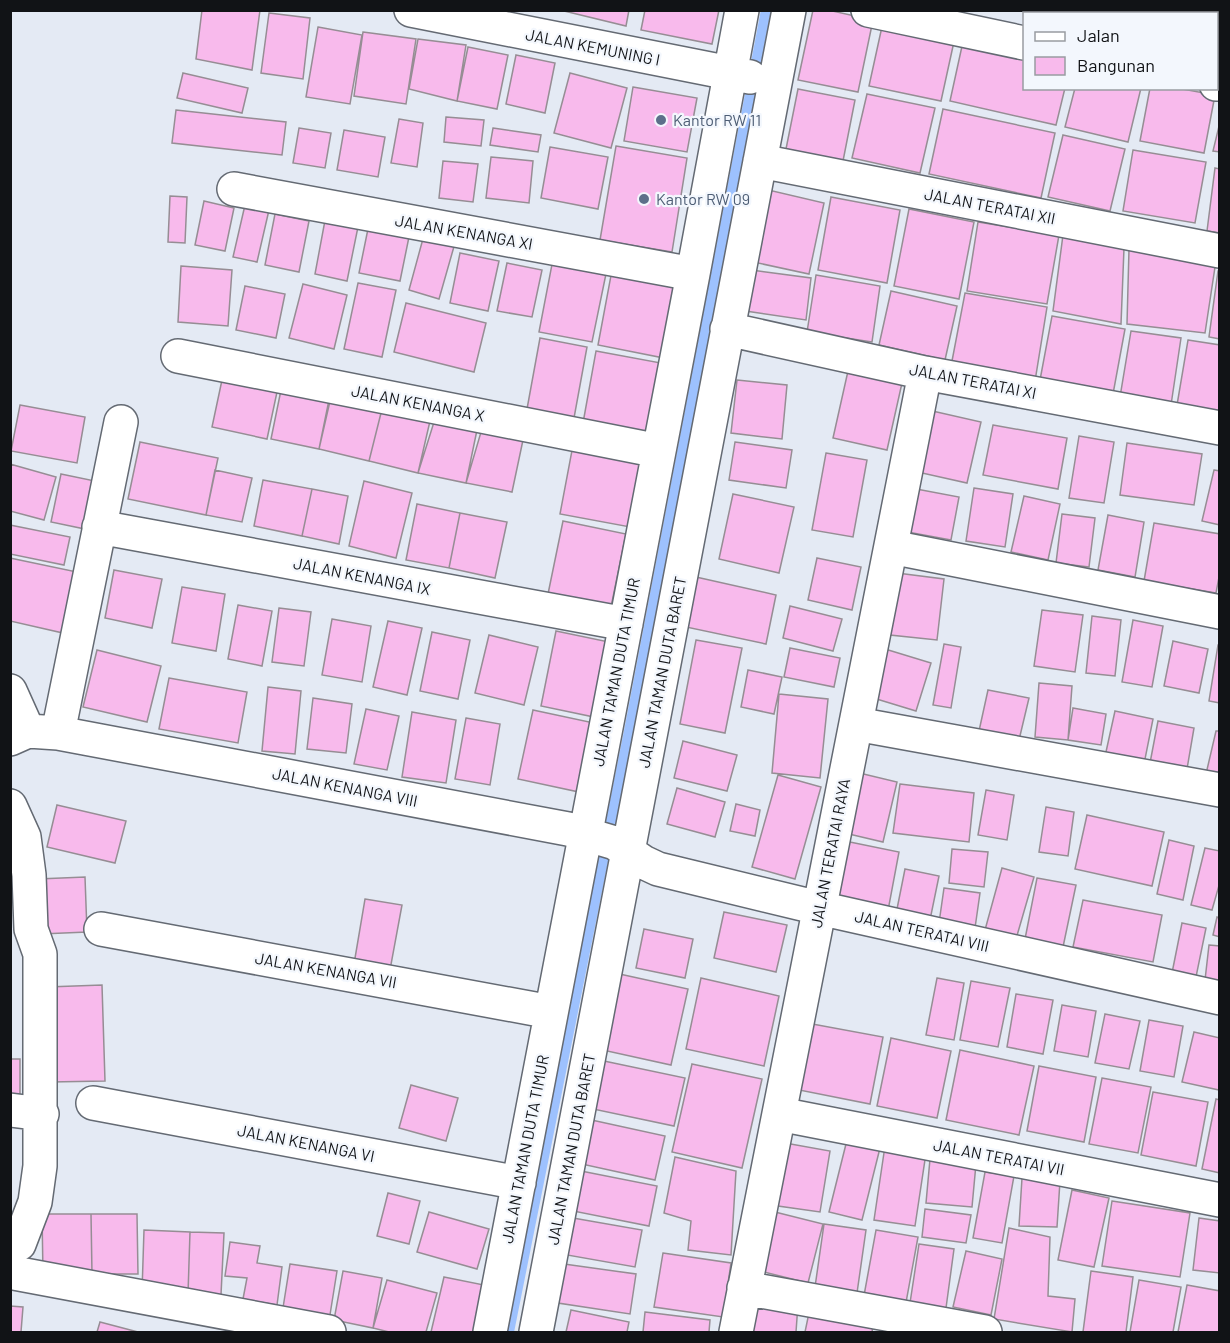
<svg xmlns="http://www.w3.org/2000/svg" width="1230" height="1343" font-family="Barlow,sans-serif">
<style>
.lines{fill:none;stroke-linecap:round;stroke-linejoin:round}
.stream{stroke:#9dc1fe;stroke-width:10}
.building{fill:#f8baec;stroke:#968d94;stroke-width:1.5}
.minor-casing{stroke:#646a73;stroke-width:36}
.minor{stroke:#fff;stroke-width:33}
.service-dot{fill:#5c6f8a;stroke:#f3f7fd;stroke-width:2}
.labels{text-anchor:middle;stroke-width:4.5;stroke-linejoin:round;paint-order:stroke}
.street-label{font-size:16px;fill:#111316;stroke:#f3f7fd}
.service-label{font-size:16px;fill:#4e5e75;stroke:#f3f7fd;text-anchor:start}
</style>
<rect width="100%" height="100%" fill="#e4eaf4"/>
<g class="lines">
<path class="stream" d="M509 1332 630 726 766 10"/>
</g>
<path class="building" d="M202 10H260L252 70 196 59Z
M560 10H629L626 26Z
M645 10H719L712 44 641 30Z
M813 10H828L873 20 858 92 798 80Z
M1072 10H1131V14H1072Z
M1143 10H1205V14H1143Z
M1217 10H1220V38H1216Z
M269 13 310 18 303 79 261 73Z
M883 22 955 37 941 101 869 86Z
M318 27 362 35 350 104 306 97Z
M363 32 416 39 406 104 354 96Z
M964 37 1024 51V88H1065L1056 125 950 101Z
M418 39 466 45 457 101 409 89Z
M468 47 508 55 497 109 457 101Z
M516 55 555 63 545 113 506 104Z
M183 73 248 88 242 113 177 98Z
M570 73 627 88 611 148 554 133Z
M633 87 697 98 687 152 624 141Z
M1075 88H1141L1128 142 1065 127Z
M1150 88H1177L1215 95 1204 153 1140 141Z
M798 89 855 100 843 161 786 149Z
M867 94 935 108 920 173 852 158Z
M943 109 1055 133 1041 198 929 174Z
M176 110 286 122 282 155 172 143Z
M446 117 484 120 481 146 444 142Z
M399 119 423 123 417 167 391 163Z
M1220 122V152L1213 151Z
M299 128 331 133 325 168 293 163Z
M493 128 541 135 538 152 490 145Z
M344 130 385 137 378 177 337 170Z
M1063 135 1125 149 1110 211 1048 197Z
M616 146 687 158 672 252 600 240Z
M550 147 608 157 598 209 541 198Z
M1133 150 1206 162 1195 223 1123 211Z
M491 157 533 161 529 203 486 198Z
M443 161 478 164 473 202 439 198Z
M1215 168 1220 169V233L1207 231Z
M760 188 824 203 809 274 744 260Z
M170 196 187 197 185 243 168 242Z
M831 197 900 210 887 283 818 270Z
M204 201 234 208 225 251 195 245Z
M245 205 269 210 257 262 233 257Z
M909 209 974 222 959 299 894 286Z
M275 214 309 221 299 272 265 265Z
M326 215 359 222 347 281 315 274Z
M978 222 1059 235 1047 304 967 291Z
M369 224 410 232 400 281 359 273Z
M424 235 455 243 439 299 409 290Z
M1063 235 1124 248 1121 324 1053 311Z
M1129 249 1215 267 1205 333 1127 324Z
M460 253 499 261 488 311 450 303Z
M553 259 607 269 592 342 539 332Z
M507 263 542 270 532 317 497 311Z
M181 266 232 270 228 326 178 322Z
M744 269 811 278 806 320 739 310Z
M612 270 678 282 664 358 598 345Z
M1218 271H1220V339L1209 337Z
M816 275 880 286 872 342 807 332Z
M358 283 396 290 382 357 344 349Z
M303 284 347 295 334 349 289 338Z
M245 286 285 294 276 338 236 330Z
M891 291 957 306 945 360 879 345Z
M965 293 1047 307 1035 381 952 361Z
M406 303 486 323 474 372 394 352Z
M1052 316 1125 329 1113 394 1040 380Z
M1131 331 1181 338 1171 405 1120 397Z
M540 338 587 347 574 418 527 409Z
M1188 340 1220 345V412L1177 405Z
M596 351 661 363 650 434 583 423Z
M848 371 902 383 887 450 833 438Z
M222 380 277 392 267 439 212 427Z
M737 380 787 385 782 439 731 433Z
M281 390 329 400 319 449 271 439Z
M330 401 381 413 369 461 319 449Z
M20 405 85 417 77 463 11 451Z
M382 409 430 421 418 473 369 461Z
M928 410 981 422 967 483 913 471Z
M434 422 477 430 466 483 418 473Z
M993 425 1067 438 1058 489 983 475Z
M481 432 523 440 512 492 466 483Z
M1079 436 1114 442 1104 503 1069 498Z
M140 442 218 458 206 515 128 499Z
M735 442 792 450 786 488 729 480Z
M1127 443 1202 454 1194 505 1120 495Z
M573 445 643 458 630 527 560 514Z
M826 453 867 460 853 537 812 530Z
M10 464 56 477 44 520 10 511Z
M215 470 252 478 242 522 206 515Z
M1214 470 1220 471V525L1202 521Z
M61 474 95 481 85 529 51 522Z
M263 480 312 489 302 536 254 526Z
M364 481 412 493 396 558 349 546Z
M911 488 959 497 951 540 902 531Z
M974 488 1013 494 1005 547 966 541Z
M312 489 348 496 339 544 302 536Z
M733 494 794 507 779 573 719 559Z
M1024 496 1060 504 1048 560 1011 552Z
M417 504 460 513 449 568 406 560Z
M460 513 507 522 495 578 449 568Z
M1062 514 1095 518 1089 567 1056 563Z
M1108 515 1144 522 1135 577 1098 570Z
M563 521 626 534 611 607 548 594Z
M1154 523 1220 534V572L1216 593 1144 581Z
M10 525 70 537 64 565 10 554Z
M10 558 77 572 63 633 10 621Z
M817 558 861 567 852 610 808 600Z
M114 570 162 579 152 628 105 618Z
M897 573 944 579 937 640 890 635Z
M696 577 776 595 766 644 686 627Z
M182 587 225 594 216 651 172 643Z
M238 605 272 611 262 666 228 659Z
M790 606 842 619 833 651 783 638Z
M279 608 311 612 304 666 272 662Z
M1042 610 1083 615 1075 672 1034 666Z
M1092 616 1121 620 1115 676 1086 673Z
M332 619 371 626 362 682 322 675Z
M1133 620 1163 626 1152 687 1122 682Z
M388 621 422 628 407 695 373 687Z
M556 631 609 642 594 717 541 706Z
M432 632 470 640 458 699 420 691Z
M489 635 538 647 524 705 475 693Z
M696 640 742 648 725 733 680 724Z
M1173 641 1208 649 1199 693 1164 686Z
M944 644 961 647 951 708 933 705Z
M1218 645H1220V703L1209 701Z
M790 648 840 658 834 687 784 677Z
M885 649 931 663 916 711 870 697Z
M97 650 161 666 147 722 83 707Z
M748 670 782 677 774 714 741 707Z
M169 678 247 692 238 743 159 729Z
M1039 683 1072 686 1068 740 1035 737Z
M268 687 301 691 295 754 262 751Z
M988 690 1029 698 1019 740 979 731Z
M779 694 828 699 820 778 772 773Z
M313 698 352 704 346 753 307 749Z
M1073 708 1106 714 1101 745 1068 740Z
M366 709 399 716 387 770 354 764Z
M533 710 594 723 579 792 518 779Z
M1115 711 1153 719 1143 769 1104 761Z
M412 712 456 720 446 783 402 777Z
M466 718 500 724 490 785 455 779Z
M1158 721 1194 728 1187 769 1150 763Z
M1216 731H1220V777L1206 774Z
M683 741 737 755 727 791 674 778Z
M851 771 897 782 883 842 836 831Z
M778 775 821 787 795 879 752 867Z
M900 784 974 793 969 842 893 833Z
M677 788 725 802 715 837 667 824Z
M986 790 1014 795 1007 840 978 835Z
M736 804 760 810 755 836 730 831Z
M57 805 126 821 115 863 47 847Z
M1046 807 1074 812 1068 856 1039 852Z
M1087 815 1164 832 1152 886 1075 869Z
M1169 840 1194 846 1183 900 1157 894Z
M845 841 899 852 887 916 833 906Z
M1205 848 1220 851V882L1212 910 1191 905Z
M952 849 988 852 984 887 949 883Z
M1002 868 1034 877 1016 939 985 930Z
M905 869 939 876 930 920 896 914Z
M85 877 87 932 41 934 38 879Z
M1037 878 1076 885 1063 947 1025 939Z
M944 888 980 893 974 935 938 930Z
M365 899 402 905 390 970 354 964Z
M1083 900 1162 915 1153 962 1073 947Z
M724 912 787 925 776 972 714 958Z
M1217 917 1220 918V937L1213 935Z
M1182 923 1206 928 1196 977 1172 973Z
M644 929 693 939 685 978 636 968Z
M1209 945 1220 946V982L1205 980Z
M615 973 688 989 671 1065 598 1049Z
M701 978 779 996 764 1066 686 1049Z
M937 978 964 983 954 1040 926 1035Z
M971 981 1010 988 998 1047 960 1040Z
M102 985 105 1081 50 1082 47 987Z
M1016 994 1053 1000 1043 1054 1007 1047Z
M1062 1005 1096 1011 1088 1057 1054 1051Z
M1105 1014 1140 1021 1129 1069 1095 1063Z
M1149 1020 1183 1026 1174 1077 1140 1071Z
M807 1023 883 1037 870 1104 794 1089Z
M1194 1032 1220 1038 1219 1090 1182 1082Z
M891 1038 951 1051 937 1118 877 1106Z
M960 1050 1034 1066 1019 1135 946 1120Z
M10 1059H20V1100H10Z
M604 1061 685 1078 674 1126 593 1109Z
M692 1064 762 1079 742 1168 672 1152Z
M1039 1066 1096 1077 1084 1142 1027 1131Z
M1102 1078 1151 1087 1138 1153 1089 1144Z
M411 1085 458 1098 446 1141 399 1128Z
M1153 1092 1208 1102 1196 1166 1141 1155Z
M1216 1099 1220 1100V1173L1202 1169Z
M587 1119 665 1136 655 1180 577 1163Z
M848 1136 881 1144 862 1220 829 1212Z
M774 1141 830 1151 820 1212 764 1204Z
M885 1146 926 1153 915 1226 874 1220Z
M675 1157 736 1171 731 1255 688 1250 691 1221 664 1213Z
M930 1159 976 1164 972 1207 926 1203Z
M581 1171 657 1186 649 1226 573 1211Z
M985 1172 1014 1176 1002 1243 973 1238Z
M1022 1178 1060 1181 1057 1227 1019 1226Z
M1072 1190 1109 1198 1094 1267 1058 1260Z
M388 1193 420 1201 409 1244 377 1236Z
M1112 1201 1190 1213 1180 1277 1102 1266Z
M925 1209 971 1215 966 1243 922 1237Z
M767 1210 823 1224 808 1283 752 1269Z
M429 1212 489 1229 477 1269 417 1252Z
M42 1214H91L92 1274H43Z
M91 1214H137L138 1274H92Z
M573 1218 642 1230 635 1267 567 1255Z
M1199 1218 1220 1221V1273L1193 1270Z
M824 1224 866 1230 857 1293 815 1287Z
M1009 1228 1050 1237 1048 1296 1075 1299 1072 1332 994 1319Z
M144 1230 190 1232 188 1294 142 1292Z
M876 1230 918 1237 905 1308 863 1301Z
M190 1232 224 1233 221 1295 188 1294Z
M230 1242 260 1246 257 1263 282 1267 277 1305 243 1299 247 1278 225 1276Z
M919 1244 954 1249 946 1308 910 1303Z
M966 1251 1002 1259 991 1315 953 1307Z
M663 1253 731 1263 723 1317 654 1307Z
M290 1264 337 1271 329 1321 282 1314Z
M564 1264 636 1274 630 1314 558 1303Z
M343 1271 382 1278 373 1328 334 1320Z
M1091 1271 1133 1277 1126 1332H1083Z
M444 1277 484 1285 474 1332H431Z
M387 1280 437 1293 426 1332H389L373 1328Z
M1139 1280 1181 1287 1173 1332H1130Z
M1187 1285 1220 1291V1332H1178Z
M743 1300 798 1304 796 1332H741Z
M811 1303 875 1315 872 1332H805Z
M10 1306 23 1307 21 1332H10Z
M571 1310 629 1322 627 1332H566Z
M645 1312 710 1320 709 1332H643Z
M100 1322 138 1332H97Z"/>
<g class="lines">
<defs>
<path id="minor" d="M411 10 750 77
M868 10 1024 43
M1216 84H1220
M760 161 1220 251
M234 189 693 274
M727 329 925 373 1220 428
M178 356 659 451
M99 527 626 624
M891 547 1220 612
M10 691 28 731
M856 724 1220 790
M58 733 121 422
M10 739 28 731 58 733 568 829 615 843 643 862 658 869 819 908 1220 998
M10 806 24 837 29 875 31 929 40 954V1166L35 1202 19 1244
M101 929 551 1012
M93 1103 519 1183
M10 1110 42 1114
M779 1114 1220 1200
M14 1273 329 1332
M744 1288 985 1332
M490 1332 693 274 742 10
M536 1332 789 10
M736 1332 925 373"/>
</defs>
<use href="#minor" class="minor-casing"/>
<use href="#minor" class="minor"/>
</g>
<g class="service-dot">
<circle cx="661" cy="120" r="6"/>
<circle cx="644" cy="199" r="6"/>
</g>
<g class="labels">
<g class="street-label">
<text transform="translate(593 47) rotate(11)" y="6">JALAN KEMUNING I</text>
<text transform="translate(990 206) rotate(11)" y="6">JALAN TERATAI XII</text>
<text transform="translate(464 232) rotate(10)" y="6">JALAN KENANGA XI</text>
<text transform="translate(973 381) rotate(11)" y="6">JALAN TERATAI XI</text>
<text transform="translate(418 403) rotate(11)" y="6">JALAN KENANGA X</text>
<text transform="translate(362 576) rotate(11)" y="6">JALAN KENANGA IX</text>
<text transform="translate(616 672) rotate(-79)" y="6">JALAN TAMAN DUTA TIMUR</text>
<text transform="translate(662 672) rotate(-79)" y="6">JALAN TAMAN DUTA BARET</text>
<text transform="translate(345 787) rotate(11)" y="6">JALAN KENANGA VIII</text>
<text transform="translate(830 853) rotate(-79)" y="6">JALAN TERATAI RAYA</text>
<text transform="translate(922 931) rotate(13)" y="6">JALAN TERATAI VIII</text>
<text transform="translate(326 970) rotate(10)" y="6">JALAN KENANGA VII</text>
<text transform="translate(306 1143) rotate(11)" y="6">JALAN KENANGA VI</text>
<text transform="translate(525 1149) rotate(-79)" y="6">JALAN TAMAN DUTA TIMUR</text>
<text transform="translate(571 1149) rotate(-79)" y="6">JALAN TAMAN DUTA BARET</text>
<text transform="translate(999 1157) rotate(11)" y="6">JALAN TERATAI VII</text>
</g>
<g class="service-label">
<text x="673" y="126">Kantor RW 11</text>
<text x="656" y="205">Kantor RW 09</text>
</g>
</g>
<rect width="1230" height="1343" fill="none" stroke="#111316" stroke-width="24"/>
<rect x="1023" y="12" width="195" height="78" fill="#f3f7fd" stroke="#999ca1" stroke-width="1.5"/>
<rect x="1035" y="32" width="30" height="9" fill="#ffffff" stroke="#999ca1" stroke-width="1.5"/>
<text x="1077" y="42" font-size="18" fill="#111316">Jalan</text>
<rect x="1035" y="57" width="30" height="18" fill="#f8baec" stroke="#999ca1" stroke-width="1.5"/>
<text x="1077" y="72" font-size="18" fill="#111316">Bangunan</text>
</svg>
